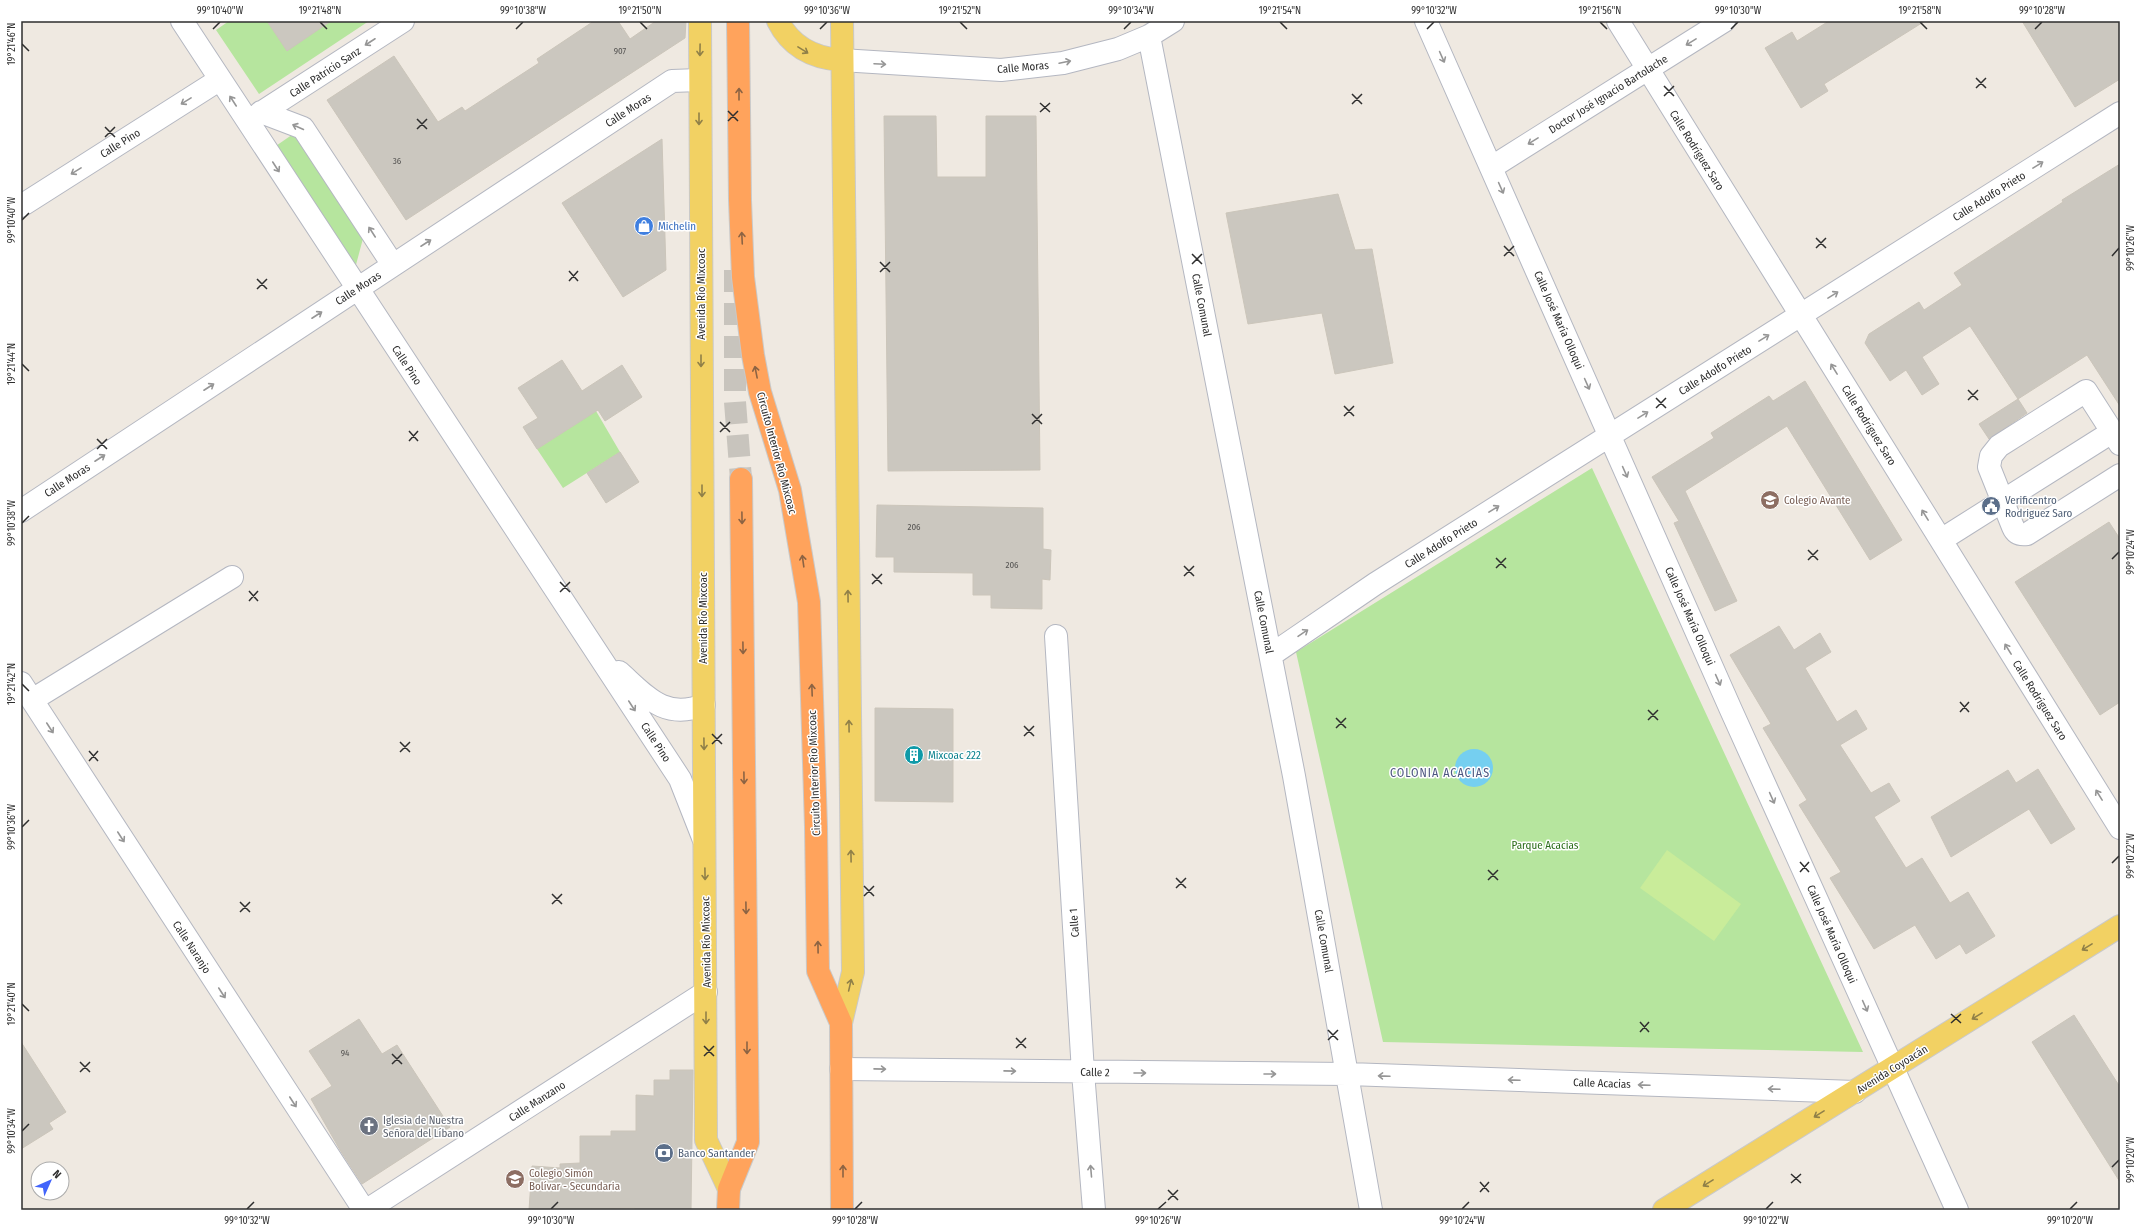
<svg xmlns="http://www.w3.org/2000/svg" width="2141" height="1231" font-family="'Fira Sans Condensed',sans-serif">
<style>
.green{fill:#b6e59e}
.pitch{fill:#c9ec9a}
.water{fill:#75cff0}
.building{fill:#cbc7bf;stroke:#cbc5ba}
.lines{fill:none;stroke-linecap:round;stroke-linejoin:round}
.highway-tunnel{stroke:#c8c4bd;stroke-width:22;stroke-dasharray:22 11;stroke-linecap:butt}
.minor-casing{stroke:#b4b7c1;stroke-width:24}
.major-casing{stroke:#c9c9c9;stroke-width:24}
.highway-casing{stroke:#c9c9c9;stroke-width:24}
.minor{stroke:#fff;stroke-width:22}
.major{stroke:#f2d163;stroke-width:22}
.highway{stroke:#ffa35c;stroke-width:22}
.oneway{stroke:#969696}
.oneway2{stroke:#908048}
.oneway3{stroke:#8c6343}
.ticks{fill:none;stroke:#2e2e2e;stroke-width:1.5}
.labels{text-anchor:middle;stroke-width:3;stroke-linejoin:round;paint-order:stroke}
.number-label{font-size:9px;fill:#555452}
.street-label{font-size:11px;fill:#2e2e2e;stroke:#fff}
.shop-label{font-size:11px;fill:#366cbe;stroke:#fff;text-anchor:start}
.education-label{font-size:11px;fill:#785e54;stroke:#fff;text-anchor:start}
.service-label{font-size:11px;fill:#4e5e75;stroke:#fff;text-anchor:start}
.culture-label{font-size:11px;fill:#0d838f;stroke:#fff;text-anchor:start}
.park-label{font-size:11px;fill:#2c6e1b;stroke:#fff}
.worship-label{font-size:11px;fill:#5b616d;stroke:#fff;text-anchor:start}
.neighbourhood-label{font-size:12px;letter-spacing:1px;fill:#4d5680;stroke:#fff}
.neatline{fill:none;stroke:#2e2e2e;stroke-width:1.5}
.ticks-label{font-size:10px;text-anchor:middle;fill:#2e2e2e}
</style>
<rect width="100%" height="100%" fill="#efe9e1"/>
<path class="green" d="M229 21H267L287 50 331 21H369L259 94 216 30Z
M299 130 365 231 353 276 270 150Z
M596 411 620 452 563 488 537 449Z
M1592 468 1863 1052 1383 1042 1296 652Z"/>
<path class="pitch" d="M1667 850 1741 904 1714 941 1640 888Z"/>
<path class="water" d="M1455 768a19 19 0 1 1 38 0a19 19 0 1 1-38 0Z"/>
<path class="building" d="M267 21H331L287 51Z
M594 21H618L630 39 656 21H686L685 38 406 220 327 100 394 56 438 122 462 107 465 111 539 63 537 59Z
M1829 21H1925L1824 84 1828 91 1801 108 1765 48 1792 32 1797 41Z
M2022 21H2120V79L2075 107Z
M884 116H936L937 177H986V116H1036L1040 470 888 471Z
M662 139 666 270 623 297 562 203Z
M2120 164V406L2087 355 2018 399 1970 326 1922 357 1939 384 1922 395 1906 370 1890 381 1865 343 1869 334 1919 302 1924 310 1962 285 1954 273 2063 202 2062 200Z
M1338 194 1355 250 1372 249 1393 363 1335 374 1322 313 1248 324 1226 213Z
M562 360 582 391 622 365 642 397 605 421 598 410 537 449 523 427 538 418 518 388Z
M1805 381 1902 540 1870 560 1787 426 1685 491 1737 601 1715 611 1674 523 1679 521 1652 477 1714 438 1711 433 1769 396 1773 401Z
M2018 399 2027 413 1989 439 1979 424Z
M620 452 639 482 606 503 587 473Z
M877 505 1043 508V549L1051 550 1050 580 1042 579V609L991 608V595H973V573L894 572V557H876Z
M2109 522 2120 539V702L2100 715 2015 582Z
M1779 626 1794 650 1820 633 1831 652 1805 668 1837 722 1856 710 1867 729 1840 745 1871 793 1889 783 1900 801 1874 817 1906 868 1922 858 1950 903 1968 892 1995 936 1966 954 1960 944 1936 959 1915 925 1874 949 1830 878 1841 872 1799 805 1807 800 1763 728 1771 724 1730 655Z
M875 708 953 709V802L875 801Z
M2038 769 2075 829 2051 844 2029 809 1951 857 1931 817 2008 770 2016 783Z
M2074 1015 2120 1087V1182L2032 1042Z
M359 1019 382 1054 397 1045 450 1127 362 1184 340 1150 311 1099 332 1086 309 1051Z
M21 1042 66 1112 49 1123 53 1129 21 1149Z
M670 1070H693L691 1210H635V1208L529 1210 532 1166 560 1168V1164L580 1163V1136H611V1131H636V1095L654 1096V1080H670Z"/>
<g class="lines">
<path class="highway-tunnel" d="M735 270V402L741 479"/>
<defs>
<path id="minor" d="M182 21 680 779 704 840
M1426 21 1731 710 1957 1210
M1618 21 2120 828
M1149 36 1294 776 1371 1210
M841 60 1001 70 1063 63 1118 49 1149 36 1173 21
M261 112 303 128 393 265
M253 118 403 21
M1492 167 1724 21
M21 206 219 80
M2120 444 2086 391 1999 446 1991 456 1989 467 2013 527C2016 534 2020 535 2027 534L2120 475
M21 511 672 81 699 80
M1941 540 2112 432
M1056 636 1083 1072 1094 1210
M1271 655 1375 584 2120 113
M619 672C647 697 664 720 704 705
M21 683 364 1210
M32 700 232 577
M841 1069 1348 1074 1855 1092
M367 1210 706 992"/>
<path id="major" d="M700 21 706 1140 729 1189
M778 21C791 47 813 58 841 60
M841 1023 853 972 842 21
M1664 1210 2120 926"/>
<path id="highway" d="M738 21 740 200 743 277 753 355 760 392 790 490 809 602 816 827 818 971 841 1023 842 1210
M728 1210 729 1189 748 1142 741 479"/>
</defs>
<use href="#minor" class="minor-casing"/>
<use href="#major" class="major-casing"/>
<use href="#highway" class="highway-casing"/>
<use href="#minor" class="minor"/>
<use href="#major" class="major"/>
<use href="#highway" class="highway"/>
</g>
<defs><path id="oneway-shaft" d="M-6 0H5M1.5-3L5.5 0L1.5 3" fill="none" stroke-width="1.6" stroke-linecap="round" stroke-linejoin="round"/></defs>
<g class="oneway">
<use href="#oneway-shaft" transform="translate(370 42) rotate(147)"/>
<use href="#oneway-shaft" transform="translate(1691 42) rotate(148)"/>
<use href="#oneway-shaft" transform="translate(1442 57) rotate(66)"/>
<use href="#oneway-shaft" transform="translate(1065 62) rotate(-12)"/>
<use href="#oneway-shaft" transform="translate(880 64) rotate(3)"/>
<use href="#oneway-shaft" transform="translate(186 101) rotate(148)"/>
<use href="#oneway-shaft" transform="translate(233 101) rotate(-123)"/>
<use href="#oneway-shaft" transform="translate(298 127) rotate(-156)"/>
<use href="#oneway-shaft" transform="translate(1533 141) rotate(148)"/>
<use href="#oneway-shaft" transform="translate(2038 165) rotate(-32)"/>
<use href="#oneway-shaft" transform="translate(276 167) rotate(57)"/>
<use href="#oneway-shaft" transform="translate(76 171) rotate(148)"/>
<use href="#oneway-shaft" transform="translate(1501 188) rotate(66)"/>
<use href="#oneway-shaft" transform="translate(372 232) rotate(-123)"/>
<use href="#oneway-shaft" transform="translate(426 243) rotate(-33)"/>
<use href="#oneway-shaft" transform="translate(1833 295) rotate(-32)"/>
<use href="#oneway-shaft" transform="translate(317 315) rotate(-33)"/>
<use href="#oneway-shaft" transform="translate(1764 338) rotate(-32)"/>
<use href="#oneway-shaft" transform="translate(1834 369) rotate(-122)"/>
<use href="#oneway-shaft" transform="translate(1587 384) rotate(66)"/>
<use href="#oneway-shaft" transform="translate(209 387) rotate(-33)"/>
<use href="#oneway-shaft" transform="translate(1643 415) rotate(-32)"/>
<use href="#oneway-shaft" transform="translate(100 458) rotate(-33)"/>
<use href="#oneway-shaft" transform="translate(1625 472) rotate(66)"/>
<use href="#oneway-shaft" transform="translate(1494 509) rotate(-32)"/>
<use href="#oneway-shaft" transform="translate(1925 515) rotate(-122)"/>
<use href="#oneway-shaft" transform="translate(1303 633) rotate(-34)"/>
<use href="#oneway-shaft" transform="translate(2008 649) rotate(-122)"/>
<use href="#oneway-shaft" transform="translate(1718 680) rotate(66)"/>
<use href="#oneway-shaft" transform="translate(632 706) rotate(57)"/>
<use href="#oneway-shaft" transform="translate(50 728) rotate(57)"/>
<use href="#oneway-shaft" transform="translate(2099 795) rotate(-122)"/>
<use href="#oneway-shaft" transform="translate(1772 798) rotate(66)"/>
<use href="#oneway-shaft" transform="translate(121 837) rotate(57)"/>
<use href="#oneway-shaft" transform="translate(222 993) rotate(57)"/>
<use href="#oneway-shaft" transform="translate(1865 1006) rotate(66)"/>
<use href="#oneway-shaft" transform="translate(880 1069) rotate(1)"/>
<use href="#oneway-shaft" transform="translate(1010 1071) rotate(1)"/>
<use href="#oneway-shaft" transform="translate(1140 1073)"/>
<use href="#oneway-shaft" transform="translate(1270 1074)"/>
<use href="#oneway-shaft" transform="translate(1384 1076) rotate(-178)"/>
<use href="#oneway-shaft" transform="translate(1514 1080) rotate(-178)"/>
<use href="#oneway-shaft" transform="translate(1644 1085) rotate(-178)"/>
<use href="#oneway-shaft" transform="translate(1774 1089) rotate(-178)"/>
<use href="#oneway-shaft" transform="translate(293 1102) rotate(57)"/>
<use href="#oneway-shaft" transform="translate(1091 1171) rotate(-95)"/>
</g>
<g class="oneway2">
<use href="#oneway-shaft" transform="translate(700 50) rotate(91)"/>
<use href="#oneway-shaft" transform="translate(803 50) rotate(32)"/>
<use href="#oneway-shaft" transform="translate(699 119) rotate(90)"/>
<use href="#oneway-shaft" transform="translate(701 361) rotate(90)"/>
<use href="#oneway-shaft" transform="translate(702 491) rotate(90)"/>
<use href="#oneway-shaft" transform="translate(848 596) rotate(-91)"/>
<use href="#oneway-shaft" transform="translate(849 726) rotate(-91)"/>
<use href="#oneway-shaft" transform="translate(704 744) rotate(89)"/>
<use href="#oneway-shaft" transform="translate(851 856) rotate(-91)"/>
<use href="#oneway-shaft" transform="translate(705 874) rotate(89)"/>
<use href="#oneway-shaft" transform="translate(2087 947) rotate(148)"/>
<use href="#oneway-shaft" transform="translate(850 985) rotate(-77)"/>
<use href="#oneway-shaft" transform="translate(1977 1016) rotate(148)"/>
<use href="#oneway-shaft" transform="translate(706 1018) rotate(90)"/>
<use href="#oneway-shaft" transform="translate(1819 1114) rotate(148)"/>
<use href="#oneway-shaft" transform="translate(1708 1183) rotate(148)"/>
</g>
<g class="oneway3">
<use href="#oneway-shaft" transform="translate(739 94) rotate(-90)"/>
<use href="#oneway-shaft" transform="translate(742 238) rotate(-93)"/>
<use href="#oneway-shaft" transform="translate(756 372) rotate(-101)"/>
<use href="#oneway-shaft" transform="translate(742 518) rotate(89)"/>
<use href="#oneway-shaft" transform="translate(803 561) rotate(-98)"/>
<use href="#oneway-shaft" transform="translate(743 648) rotate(89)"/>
<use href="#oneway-shaft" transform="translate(812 690) rotate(-92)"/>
<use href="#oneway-shaft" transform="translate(744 778) rotate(89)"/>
<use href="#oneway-shaft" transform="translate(746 908) rotate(89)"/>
<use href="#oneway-shaft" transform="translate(818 947) rotate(-91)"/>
<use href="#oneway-shaft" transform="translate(747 1048) rotate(90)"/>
<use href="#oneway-shaft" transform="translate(843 1171) rotate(-90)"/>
</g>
<path class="ticks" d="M320 22 327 29M640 22 647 29M960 22 967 29M1280 22 1287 29M1600 22 1607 29M1920 22 1927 29M213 29 220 22M516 29 523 22M820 29 827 22M1124 29 1131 22M1427 29 1434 22M1731 29 1738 22M2035 29 2042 22M22 44 29 51M1976 78 1986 88M1664 86 1674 96M1976 88 1986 78M1352 94 1362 104M1664 96 1674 86M1040 103 1050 112M1352 104 1362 94M728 111 738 121M1040 112 1050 103M417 119 427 129M728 121 738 111M105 127 115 137M417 129 427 119M105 137 115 127M22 220 29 213M1816 238 1826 248M1504 246 1514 256M1816 248 1826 238M1192 254 1202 264M1504 256 1514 246M2112 256 2119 248M880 262 890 272M1192 264 1202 254M569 271 578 281M880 272 890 262M257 279 267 289M569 281 578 271M257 289 267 279M22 364 29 371M1968 390 1978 400M1656 398 1666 408M1968 400 1978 390M1344 406 1354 416M1656 408 1666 398M1032 414 1042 424M1344 416 1354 406M720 422 730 432M1032 424 1042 414M409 431 418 441M720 432 730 422M97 439 107 449M409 441 418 431M97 449 107 439M22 523 29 516M1808 550 1818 560M1496 558 1506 568M2112 559 2119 552M1808 560 1818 550M1184 566 1194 576M1496 568 1506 558M872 574 882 584M1184 576 1194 566M560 582 570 592M872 584 882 574M249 591 258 601M560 592 570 582M249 601 258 591M22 684 29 691M1960 702 1969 712M1648 710 1658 720M1960 712 1969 702M1336 718 1346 728M1648 720 1658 710M1024 726 1034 736M1336 728 1346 718M712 734 722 744M1024 736 1034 726M400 742 410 752M712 744 722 734M89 751 98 761M400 752 410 742M89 761 98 751M22 827 29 820M1800 862 1809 872M2112 863 2119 856M1488 870 1498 880M1800 872 1809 862M1176 878 1186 888M1488 880 1498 870M864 886 874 896M1176 888 1186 878M552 894 562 904M864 896 874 886M240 902 250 912M552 904 562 894M240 912 250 902M22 1004 29 1011M1951 1014 1961 1023M1640 1022 1649 1032M1951 1023 1961 1014M1328 1030 1338 1040M1640 1032 1649 1022M1016 1038 1026 1048M1328 1040 1338 1030M704 1046 714 1056M1016 1048 1026 1038M392 1054 402 1064M704 1056 714 1046M80 1062 90 1072M392 1064 402 1054M80 1072 90 1062M22 1131 29 1124M2112 1167 2119 1160M1791 1174 1801 1183M1480 1182 1489 1192M1791 1183 1801 1174M1168 1190 1178 1200M1480 1192 1489 1182M1168 1200 1178 1190M247 1209 254 1202M551 1209 558 1202M855 1209 862 1202M1158 1209 1166 1202M1462 1209 1469 1202M1766 1209 1773 1202M2070 1209 2077 1202"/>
<defs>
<symbol id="shop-disc" viewBox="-11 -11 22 22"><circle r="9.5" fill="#3f7fe0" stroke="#fff"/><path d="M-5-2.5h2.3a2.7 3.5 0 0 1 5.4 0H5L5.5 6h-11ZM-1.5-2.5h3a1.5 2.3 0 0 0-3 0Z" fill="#fff"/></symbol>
<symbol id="school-disc" viewBox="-11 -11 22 22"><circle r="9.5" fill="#8d6e63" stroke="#fff"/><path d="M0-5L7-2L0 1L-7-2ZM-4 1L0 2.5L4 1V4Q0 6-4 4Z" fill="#fff"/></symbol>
<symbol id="civic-disc" viewBox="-11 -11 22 22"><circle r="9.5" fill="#5c6f8a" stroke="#fff"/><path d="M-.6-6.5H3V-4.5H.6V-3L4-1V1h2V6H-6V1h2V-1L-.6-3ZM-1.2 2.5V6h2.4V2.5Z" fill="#fff"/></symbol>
<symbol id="building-disc" viewBox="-11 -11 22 22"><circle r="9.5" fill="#0f9aa8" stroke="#fff"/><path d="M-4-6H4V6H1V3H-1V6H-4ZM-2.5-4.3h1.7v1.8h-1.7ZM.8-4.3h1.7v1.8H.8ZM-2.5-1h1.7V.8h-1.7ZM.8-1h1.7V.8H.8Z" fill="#fff"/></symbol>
<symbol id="church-disc" viewBox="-11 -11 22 22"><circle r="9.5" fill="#6b7280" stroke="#fff"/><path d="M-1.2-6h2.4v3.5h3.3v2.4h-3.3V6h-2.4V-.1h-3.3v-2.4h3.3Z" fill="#fff"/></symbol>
<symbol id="bank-disc" viewBox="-11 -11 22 22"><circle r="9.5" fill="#5c6f8a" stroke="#fff"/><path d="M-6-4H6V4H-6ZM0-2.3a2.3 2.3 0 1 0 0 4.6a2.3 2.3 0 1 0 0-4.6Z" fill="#fff"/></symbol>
</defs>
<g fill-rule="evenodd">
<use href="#shop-disc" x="633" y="215" width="22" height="22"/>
<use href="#school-disc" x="1759" y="489" width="22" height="22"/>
<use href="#civic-disc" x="1980" y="495" width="22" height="22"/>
<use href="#building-disc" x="903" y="744" width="22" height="22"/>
<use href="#church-disc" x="358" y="1115" width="22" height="22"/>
<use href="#bank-disc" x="653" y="1142" width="22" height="22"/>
<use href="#school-disc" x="504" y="1168" width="22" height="22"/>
</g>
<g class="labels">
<g class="number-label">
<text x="620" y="54">907</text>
<text x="397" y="164">36</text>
<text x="914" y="530">206</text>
<text x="1012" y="568">206</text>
<text x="345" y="1056">94</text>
</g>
<g class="street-label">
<text transform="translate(1023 67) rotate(-5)" y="4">Calle Moras</text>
<text transform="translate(325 72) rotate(-33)" y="4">Calle Patricio Sanz</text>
<text transform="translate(1608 94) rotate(-32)" y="4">Doctor José Ignacio Bartolache</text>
<text transform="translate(628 110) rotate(-33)" y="4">Calle Moras</text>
<text transform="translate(120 143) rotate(-32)" y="4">Calle Pino</text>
<text transform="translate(1697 150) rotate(58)" y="4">Calle Rodríguez Saro</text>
<text transform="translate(1989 196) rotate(-32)" y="4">Calle Adolfo Prieto</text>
<text transform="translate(358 288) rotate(-33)" y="4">Calle Moras</text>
<text transform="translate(701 294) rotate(-90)" y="4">Avenida Río Mixcoac</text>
<text transform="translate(1202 305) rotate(79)" y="4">Calle Comunal</text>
<text transform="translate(1559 320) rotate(66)" y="4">Calle José María Olloqui</text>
<text transform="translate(407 365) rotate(57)" y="4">Calle Pino</text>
<text transform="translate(1715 370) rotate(-32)" y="4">Calle Adolfo Prieto</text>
<text transform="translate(1869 425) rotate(58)" y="4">Calle Rodríguez Saro</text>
<text transform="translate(777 453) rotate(75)" y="4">Circuito Interior Río Mixcoac</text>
<text transform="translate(67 480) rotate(-33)" y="4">Calle Moras</text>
<text transform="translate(1441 543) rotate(-32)" y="4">Calle Adolfo Prieto</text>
<text transform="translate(1690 616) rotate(66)" y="4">Calle José María Olloqui</text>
<text transform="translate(703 618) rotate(-90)" y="4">Avenida Río Mixcoac</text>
<text transform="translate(1264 622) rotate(79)" y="4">Calle Comunal</text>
<text transform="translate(2040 700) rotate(58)" y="4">Calle Rodríguez Saro</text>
<text transform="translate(656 742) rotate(57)" y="4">Calle Pino</text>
<text transform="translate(814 773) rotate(-92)" y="4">Circuito Interior Río Mixcoac</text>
<text transform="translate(1074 923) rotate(-94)" y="4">Calle 1</text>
<text transform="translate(1832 934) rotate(66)" y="4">Calle José María Olloqui</text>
<text transform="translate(1324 941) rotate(80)" y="4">Calle Comunal</text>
<text transform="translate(706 942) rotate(-91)" y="4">Avenida Río Mixcoac</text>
<text transform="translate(192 947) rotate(57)" y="4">Calle Naranjo</text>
<text transform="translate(1892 1069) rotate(-32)" y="4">Avenida Coyoacán</text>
<text transform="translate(1095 1072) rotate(1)" y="4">Calle 2</text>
<text transform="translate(1602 1083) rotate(2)" y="4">Calle Acacias</text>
<text transform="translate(537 1101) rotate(-33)" y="4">Calle Manzano</text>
</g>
<g class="shop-label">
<text x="658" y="230">Michelin</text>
</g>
<g class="education-label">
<text x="1784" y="504">Colegio Avante</text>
<text x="529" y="1177">Colegio Simón<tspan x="529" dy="13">Bolívar - Secundaria</tspan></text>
</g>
<g class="service-label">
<text x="2005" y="504">Verificentro<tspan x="2005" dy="13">Rodriguez Saro</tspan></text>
<text x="678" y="1157">Banco Santander</text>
</g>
<g class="culture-label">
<text x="928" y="759">Mixcoac 222</text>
</g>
<g class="park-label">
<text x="1545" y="849">Parque Acacias</text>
</g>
<g class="worship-label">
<text x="383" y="1124">Iglesia de Nuestra<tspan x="383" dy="13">Señora del Líbano</tspan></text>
</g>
<g class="neighbourhood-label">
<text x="1440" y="777">COLONIA ACACIAS</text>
</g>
</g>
<rect width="2141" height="1231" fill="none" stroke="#ffffff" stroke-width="44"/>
<g transform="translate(50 1181) rotate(45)"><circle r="19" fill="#ffffff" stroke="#ababab"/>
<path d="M0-3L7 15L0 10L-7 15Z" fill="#4264fb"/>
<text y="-6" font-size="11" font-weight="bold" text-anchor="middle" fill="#2e2e2e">N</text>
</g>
<rect x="22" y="22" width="2097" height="1187" class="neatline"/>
<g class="ticks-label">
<text x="220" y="14">99°10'40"W</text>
<text x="320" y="14">19°21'48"N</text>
<text x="523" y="14">99°10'38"W</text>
<text x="640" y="14">19°21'50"N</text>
<text x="827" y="14">99°10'36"W</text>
<text x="960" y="14">19°21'52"N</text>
<text x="1131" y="14">99°10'34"W</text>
<text x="1280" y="14">19°21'54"N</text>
<text x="1434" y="14">99°10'32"W</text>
<text x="1600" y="14">19°21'56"N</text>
<text x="1738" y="14">99°10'30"W</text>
<text x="1920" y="14">19°21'58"N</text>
<text x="2042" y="14">99°10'28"W</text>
<text transform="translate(11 44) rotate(-90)" y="4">19°21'46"N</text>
<text transform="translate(11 220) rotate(-90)" y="4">99°10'40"W</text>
<text transform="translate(2130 248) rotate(-90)" y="4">99°10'26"W</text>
<text transform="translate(11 364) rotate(-90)" y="4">19°21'44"N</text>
<text transform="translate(11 523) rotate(-90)" y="4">99°10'38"W</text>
<text transform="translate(2130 552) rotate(-90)" y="4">99°10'24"W</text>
<text transform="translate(11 684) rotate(-90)" y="4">19°21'42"N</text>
<text transform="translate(11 827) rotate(-90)" y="4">99°10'36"W</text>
<text transform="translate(2130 856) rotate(-90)" y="4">99°10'22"W</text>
<text transform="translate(11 1004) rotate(-90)" y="4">19°21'40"N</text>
<text transform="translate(11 1131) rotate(-90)" y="4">99°10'34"W</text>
<text transform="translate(2130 1160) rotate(-90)" y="4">99°10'20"W</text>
<text x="247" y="1224">99°10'32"W</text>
<text x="551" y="1224">99°10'30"W</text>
<text x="855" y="1224">99°10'28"W</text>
<text x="1158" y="1224">99°10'26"W</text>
<text x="1462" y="1224">99°10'24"W</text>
<text x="1766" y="1224">99°10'22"W</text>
<text x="2070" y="1224">99°10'20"W</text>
</g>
</svg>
